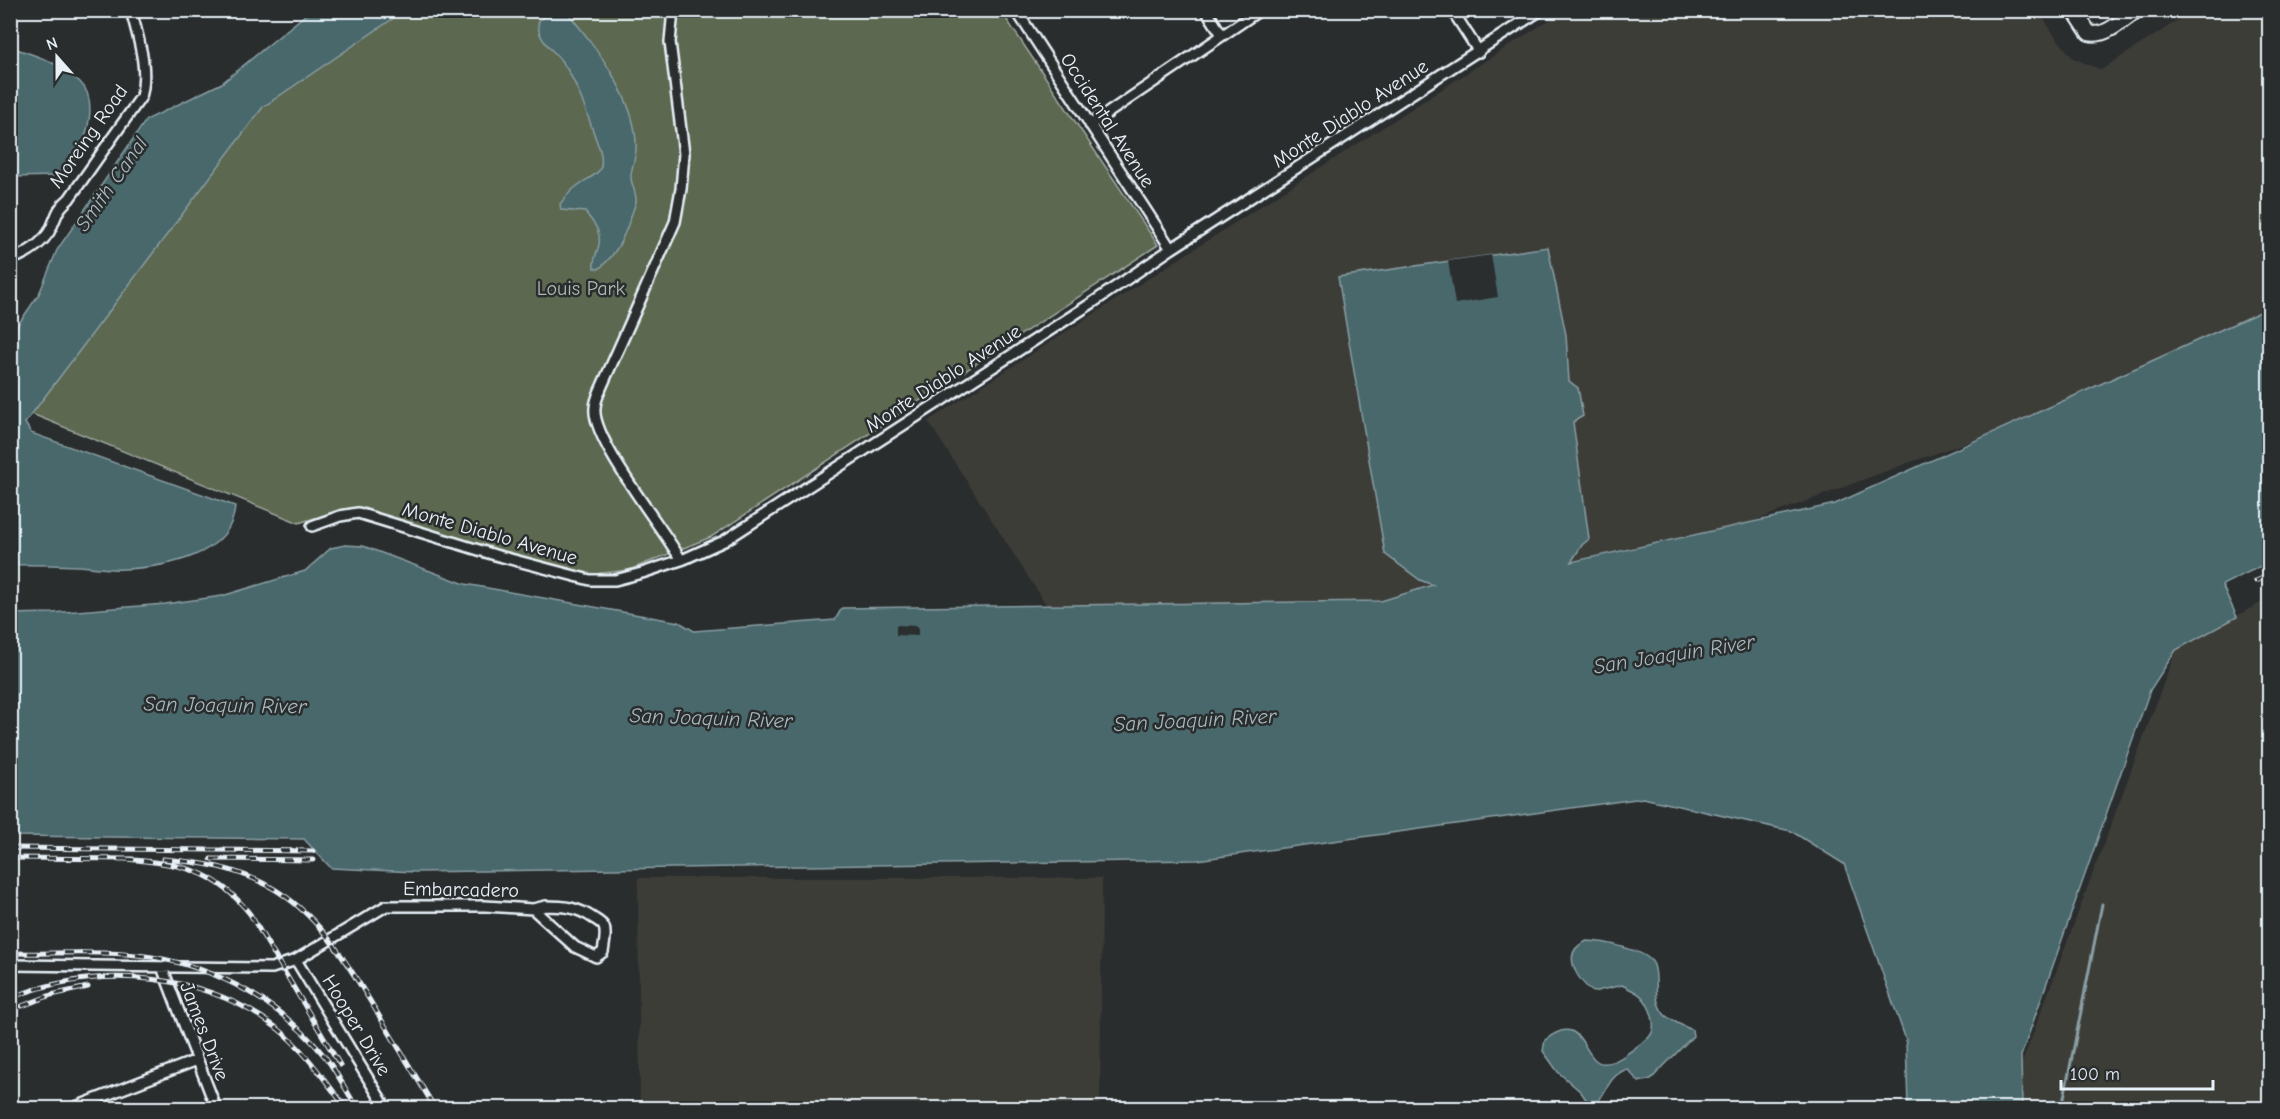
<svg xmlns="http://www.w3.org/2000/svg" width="2280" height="1119" font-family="'Comic Neue',sans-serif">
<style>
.built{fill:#3e3c39}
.green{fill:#5c674f;stroke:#a2aca4;stroke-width:1.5}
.water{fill:#4a686c;stroke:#899fa4;stroke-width:1.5}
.pier{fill:#2a2d2e}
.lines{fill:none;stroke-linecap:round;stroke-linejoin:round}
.stream{stroke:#899fa4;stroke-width:3}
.street-casing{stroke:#e8f1f8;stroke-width:14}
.secondary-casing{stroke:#e8f1f8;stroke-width:18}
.street{stroke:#2a2d2e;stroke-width:9}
.secondary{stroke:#2a2d2e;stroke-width:14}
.rail-casing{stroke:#e8f1f8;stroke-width:5}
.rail{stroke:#2a2d2e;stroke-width:3;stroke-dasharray:9;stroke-linecap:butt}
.labels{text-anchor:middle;stroke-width:5;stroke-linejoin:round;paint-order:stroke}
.street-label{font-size:20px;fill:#e8f1f8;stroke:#2a2d2e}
.park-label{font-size:20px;fill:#b0bab4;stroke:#2a2d2e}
.water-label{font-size:21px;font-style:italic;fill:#a9bac0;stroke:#2a2d2e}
</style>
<rect width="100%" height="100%" fill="#2a2d2e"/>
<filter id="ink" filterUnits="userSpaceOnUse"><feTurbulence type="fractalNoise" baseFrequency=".0167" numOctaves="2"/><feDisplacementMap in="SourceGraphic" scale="12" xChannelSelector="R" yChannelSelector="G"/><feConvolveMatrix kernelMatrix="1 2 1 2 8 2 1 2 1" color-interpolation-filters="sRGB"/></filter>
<g filter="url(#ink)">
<path class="built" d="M1563 11H2039L2054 35 2073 58 2101 70 2192 11H2269V329L2164 374 1905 464 1746 524 1381 601 1047 606 928 421Z
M2269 598V1108H2012L2021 1066 2176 650Z
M638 878H1102L1100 1108H640Z"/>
<path class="green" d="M403 11H1001L1158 245 711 537 629 570 577 576 339 510 299 523 22 410 255 110Z"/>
<path class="water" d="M310 11H404L263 107 25 423 31 433 235 506C232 556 165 567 125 569 110 570 94 567 79 566 56 565 34 564 11 565V335L39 294 57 250 146 120 222 83Z
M557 11H566C595 45 638 102 636 148 636 157 632 166 631 175 630 184 637 192 636 202 626 230 622 249 599 269L594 268C593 260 596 255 598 248 603 233 594 223 585 212L561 210 560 204C565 198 570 191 577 186 594 173 606 176 600 150 590 124 579 85 563 63 554 50 534 38 539 20Z
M10 47C35 55 61 63 80 82 98 99 88 136 77 155 73 163 65 170 59 176L11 177Z
M1548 247 1566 335 1569 381 1578 388 1583 416 1573 422 1589 539 1582 545 1571 562 1835 504 2269 308V562L2222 585 2237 617 2176 650 2150 690 2021 1056 2022 1108H1908L1906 1040 1844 864 1791 831 1643 798 1197 860 415 872 331 868 304 839 11 836 10 614 52 613 165 604 222 596 305 571 331 548 345 545 363 546 465 584 679 622 694 631 835 620 842 608 1381 601 1433 585 1420 580 1385 554 1338 277Z
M1587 941C1601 941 1649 950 1654 965 1659 980 1652 1000 1664 1014 1670 1021 1684 1026 1692 1030L1693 1036 1651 1079 1639 1082 1627 1069C1605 1077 1607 1098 1591 1107L1581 1092 1558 1072 1543 1051 1545 1040C1587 1007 1581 1068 1607 1063 1617 1062 1627 1054 1635 1048 1640 1044 1646 1041 1650 1036 1658 1026 1650 1006 1642 997 1638 992 1629 989 1622 985L1593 992C1577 980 1559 952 1587 941Z"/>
<path class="pier" d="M1491 255 1498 297 1455 304 1448 261Z
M896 625 918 626V636L896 635Z"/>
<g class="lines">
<path class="stream" d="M2062 1108 2102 904"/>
<defs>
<path id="street" d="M673 10 670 42 684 154 681 189 675 222 602 386C599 393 595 401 595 408 591 439 663 528 681 560
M1016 10 1171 249
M1206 10 1222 35
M1452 10 1479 52
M1090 125 1260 10
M10 260C26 254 40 246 49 232 58 216 54 212 69 199L141 97C149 68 138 38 131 10
M312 526 340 516 358 513 495 555 590 580H615L642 573 684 559 724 541 1092 303 1171 249 1541 10
M546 906C564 906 577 907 593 918 596 920 602 923 604 927 607 934 604 945 603 952L596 957 575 947 533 909Z
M296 960 386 1108
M10 965 272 968 296 960 386 906H485L533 909
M162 967 216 1108
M73 1108 197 1060"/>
<path id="secondary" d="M2074 10 2089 33C2105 38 2124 19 2137 10"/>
</defs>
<use href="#street" class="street-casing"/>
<use href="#secondary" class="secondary-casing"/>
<use href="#street" class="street"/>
<use href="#secondary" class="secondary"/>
<defs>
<path id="rail" d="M2256 581 2270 575
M2270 666 2268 684 2270 716
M10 848 313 851
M10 858 133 859
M125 859C180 864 214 868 250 914L340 1065
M163 859C201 862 235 868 269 886 320 914 349 966 378 1014 397 1045 416 1077 435 1108
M211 859 313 860
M10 953C57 954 106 950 152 957 219 968 284 1005 326 1058 338 1074 347 1092 357 1108
M18 995C103 964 204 973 277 1028 305 1050 325 1081 346 1108
M22 1006 51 995 88 987"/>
</defs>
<use href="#rail" class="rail-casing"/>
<use href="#rail" class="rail"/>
</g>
</g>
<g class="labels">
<g class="street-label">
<text transform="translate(1350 113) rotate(-33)" y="7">Monte Diablo Avenue</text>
<text transform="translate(1108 120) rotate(57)" y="7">Occidental Avenue</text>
<text transform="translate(88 136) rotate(-55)" y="7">Moreing Road</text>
<text transform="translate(943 378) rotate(-33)" y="7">Monte Diablo Avenue</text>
<text transform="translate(490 533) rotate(16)" y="7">Monte Diablo Avenue</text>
<text transform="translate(461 889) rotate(1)" y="7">Embarcadero</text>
<text transform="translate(357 1025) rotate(59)" y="7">Hooper Drive</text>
<text transform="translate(205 1031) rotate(69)" y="7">James Drive</text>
</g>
<g class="park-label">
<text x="581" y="295">Louis Park</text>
</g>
<g class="water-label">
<text transform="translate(111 184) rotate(-55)" y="7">Smith Canal</text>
<text transform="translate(1674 654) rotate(-9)" y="7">San Joaquin River</text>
<text transform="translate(225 705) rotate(1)" y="7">San Joaquin River</text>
<text transform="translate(711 718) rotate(2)" y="7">San Joaquin River</text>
<text transform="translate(1195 720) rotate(-3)" y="7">San Joaquin River</text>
</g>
</g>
<rect width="2280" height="1119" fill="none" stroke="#2a2d2e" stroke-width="36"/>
<rect x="18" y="18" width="2244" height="1083" fill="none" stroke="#e8f1f8" stroke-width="2" filter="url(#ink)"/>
<g transform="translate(57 57) rotate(339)" stroke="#2a2d2e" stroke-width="4.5" paint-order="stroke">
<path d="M0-4.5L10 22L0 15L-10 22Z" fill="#e8f1f8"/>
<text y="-9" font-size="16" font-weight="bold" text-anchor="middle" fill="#e8f1f8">N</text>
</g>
<path d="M2061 1080v9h152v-9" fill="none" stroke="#e8f1f8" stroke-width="3"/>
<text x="2070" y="1080" font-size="18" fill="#e8f1f8" stroke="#2a2d2e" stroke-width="4.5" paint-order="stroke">100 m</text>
</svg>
